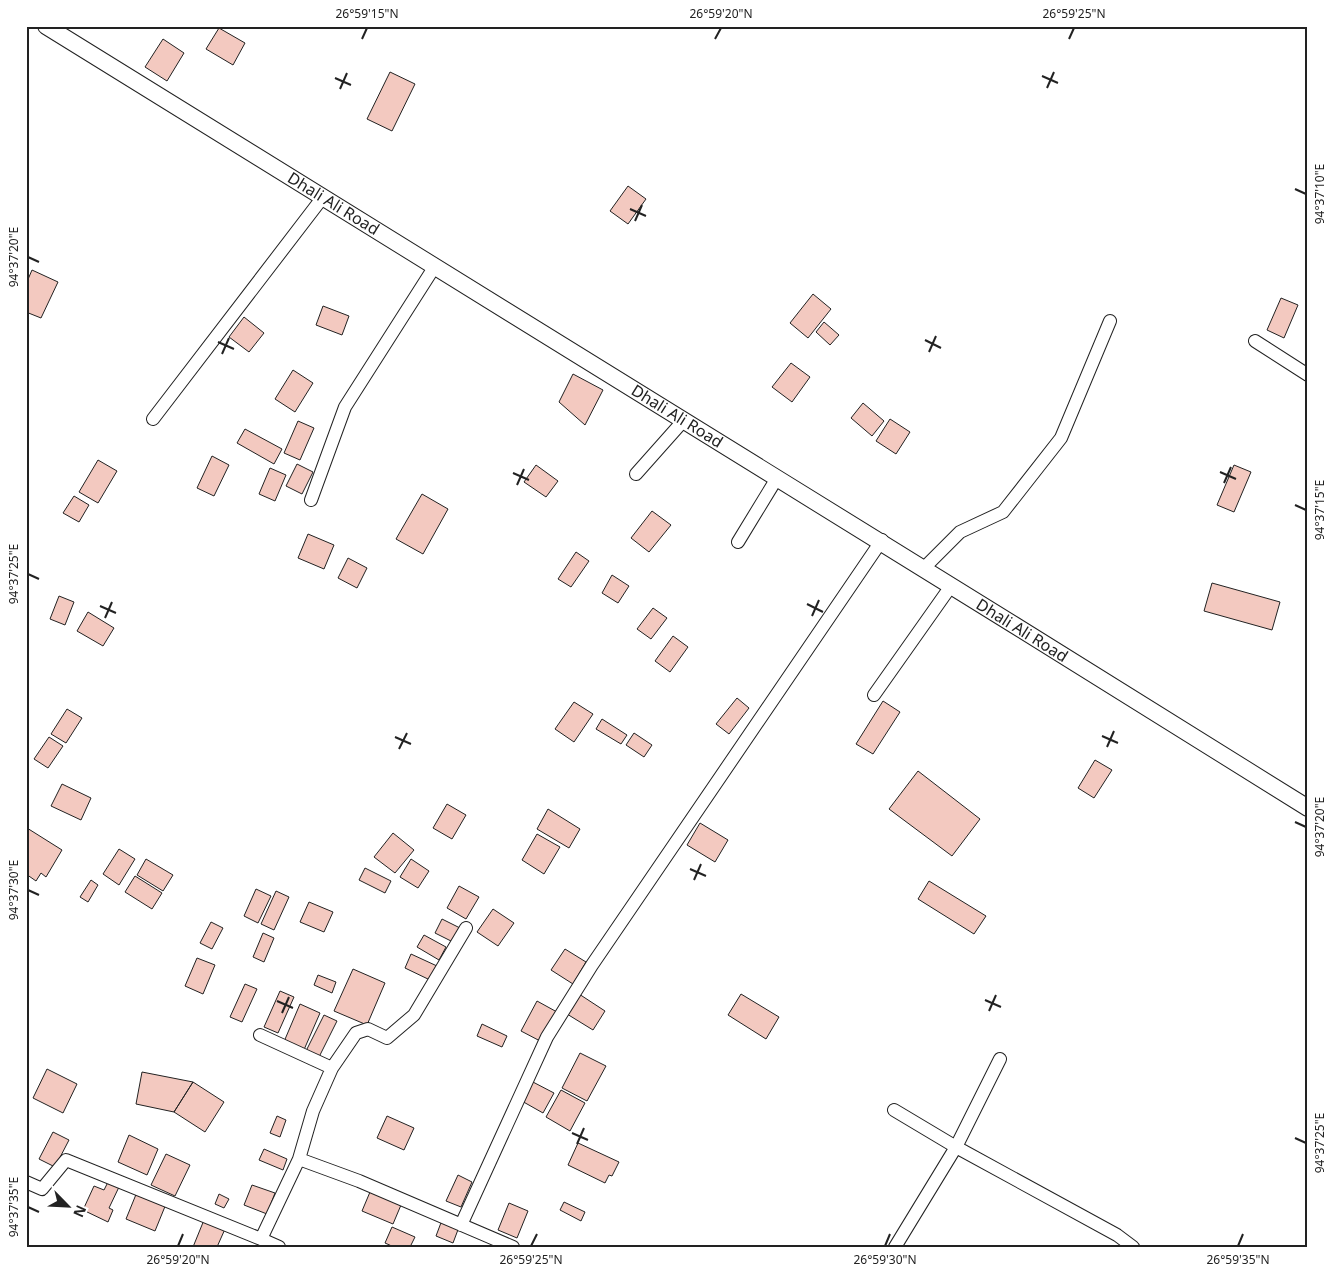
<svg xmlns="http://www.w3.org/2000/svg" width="1334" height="1273" font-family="'Noto Sans',sans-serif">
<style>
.building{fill:#f3c9c0;stroke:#222}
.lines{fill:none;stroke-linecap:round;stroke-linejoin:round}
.minor-casing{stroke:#222;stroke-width:14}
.tertiary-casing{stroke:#222;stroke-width:18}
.minor{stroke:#fff;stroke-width:12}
.tertiary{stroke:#fff;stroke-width:16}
.ticks{fill:none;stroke:#222;stroke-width:2}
.labels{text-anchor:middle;stroke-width:4;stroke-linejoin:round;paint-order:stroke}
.street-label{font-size:16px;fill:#222;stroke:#fff}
.neatline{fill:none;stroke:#222;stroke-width:2}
.ticks-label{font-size:12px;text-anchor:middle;fill:#222}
</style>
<rect width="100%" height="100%" fill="#fff"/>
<path class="building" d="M219 28 245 43 233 65 206 49Z
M163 39 184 53 167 81 145 67Z
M390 72 415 84 392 131 367 119Z
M628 186 646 199 628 224 610 211Z
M32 270 58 282 41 318 26 312V284Z
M813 294 831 309 808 338 790 323Z
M1281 298 1298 305 1284 338 1267 330Z
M323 306 349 316 342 335 316 325Z
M244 317 264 333 249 352 229 337Z
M824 322 839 335 830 345 816 332Z
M791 363 810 377 792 402 772 387Z
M293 370 313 383 295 412 275 399Z
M573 374 603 390 585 425 559 402Z
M863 403 884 421 872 436 851 418Z
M890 419 910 432 896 454 876 441Z
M298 421 314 428 300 460 284 453Z
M245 429 282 449 274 464 237 443Z
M212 456 229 465 214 496 197 488Z
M98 460 117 471 98 503 79 492Z
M297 464 313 472 302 494 286 486Z
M536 465 558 481 546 497 524 482Z
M1234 465 1251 472 1234 512 1217 505Z
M270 468 286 475 275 501 259 494Z
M422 494 448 509 423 554 396 539Z
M74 496 89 505 79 522 63 513Z
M652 511 671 525 649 552 631 538Z
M308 534 334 545 324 569 298 558Z
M576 552 589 561 571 587 558 579Z
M348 558 367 568 357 588 338 578Z
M612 575 629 586 618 603 602 593Z
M1212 583 1280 602 1272 630 1204 611Z
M59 596 74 602 65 625 50 619Z
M653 608 667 618 651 639 637 629Z
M88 612 114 628 103 646 77 631Z
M673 636 688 647 670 672 655 661Z
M737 698 749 708 729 734 716 724Z
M883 701 900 712 873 754 856 744Z
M574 702 593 714 574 742 555 729Z
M67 709 82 718 66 743 51 734Z
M602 719 627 735 621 744 596 729Z
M634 733 652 745 644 757 626 745Z
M49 737 63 746 48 768 34 759Z
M1095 760 1112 770 1094 798 1078 788Z
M918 771 980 819 952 856 889 809Z
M62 784 91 798 81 820 51 806Z
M447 804 466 815 452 839 433 828Z
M548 809 580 829 569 848 537 829Z
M700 823 728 840 715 862 687 845Z
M27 828 62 850 46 877 41 873 36 881 26 874Z
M393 833 414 850 395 873 374 857Z
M537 834 560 847 544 874 522 860Z
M119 849 135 859 119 885 103 874Z
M146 859 173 875 163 891 137 875Z
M411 859 429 871 418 888 400 877Z
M365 868 391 881 385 893 359 880Z
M135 876 162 893 152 909 125 892Z
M91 880 98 885 88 902 80 897Z
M929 881 986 916 974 934 918 899Z
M459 886 479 897 466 919 447 908Z
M256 889 271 896 258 923 244 916Z
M276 891 289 897 274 930 261 924Z
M309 902 333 912 324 932 300 922Z
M493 909 514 923 498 946 477 932Z
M442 919 460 928 453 942 435 933Z
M211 922 223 928 212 949 200 943Z
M263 933 274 938 264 962 253 957Z
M424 935 446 947 439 960 417 947Z
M565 949 586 962 573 984 551 970Z
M411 954 437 966 430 980 405 968Z
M197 958 215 965 203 994 185 986Z
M353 969 385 983 367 1025 334 1011Z
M318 975 336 982 332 993 314 985Z
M245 984 257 989 242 1022 230 1017Z
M280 991 294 997 278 1033 264 1027Z
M579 994 605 1011 593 1030 567 1014Z
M741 994 779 1017 766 1039 728 1015Z
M537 1001 557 1012 542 1042 521 1031Z
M300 1004 320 1013 303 1052 283 1044Z
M324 1015 337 1021 319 1057 306 1051Z
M482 1024 507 1036 502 1047 477 1036Z
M580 1053 606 1066 587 1101 562 1088Z
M47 1069 77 1084 63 1113 33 1098Z
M142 1072 193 1082 174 1112 136 1104Z
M531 1081 554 1093 543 1113 520 1100Z
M193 1082 224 1102 205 1132 174 1112Z
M561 1090 585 1103 570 1131 546 1117Z
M277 1116 286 1120 280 1137 270 1133Z
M387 1116 414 1128 404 1150 377 1138Z
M53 1132 69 1140 55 1167 39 1159Z
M129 1135 158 1149 147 1175 118 1162Z
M578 1143 619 1162 612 1176 609 1175 605 1183 568 1165Z
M264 1149 287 1159 283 1170 259 1160Z
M166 1154 190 1165 175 1196 151 1185Z
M458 1175 472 1182 461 1207 446 1201Z
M108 1182 119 1187 109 1208 113 1210 108 1222 83 1210 94 1186 104 1190Z
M252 1185 275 1193 267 1214 244 1205Z
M137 1192 166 1204 155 1231 126 1219Z
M370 1192 401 1205 393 1224 362 1211Z
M219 1194 229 1199 224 1208 215 1204Z
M564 1202 585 1212 581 1221 560 1210Z
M509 1203 528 1211 517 1238 498 1230Z
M204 1220 225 1229 217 1247H193Z
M442 1220 459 1227 453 1243 436 1236Z
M392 1227 415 1237 410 1247H394L385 1243Z"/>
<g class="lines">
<defs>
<path id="minor" d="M1255 341 1308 375
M153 419 323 197
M636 474 684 420
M311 500 345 407 435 266
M738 542 777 478
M923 569 960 532 1003 512 1061 438 1110 321
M874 695 951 586
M260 1035 332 1068
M894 1110 956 1147 1117 1235 1133 1247
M299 1159 313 1111 332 1068 356 1033 368 1029 387 1038 414 1015 466 928
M26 1182 42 1189 66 1160 261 1239 299 1159 359 1181 513 1247
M461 1225 547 1037 592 965 882 540
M261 1239 279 1247
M895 1247 956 1147 1000 1059"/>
<g id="tertiary">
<path id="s1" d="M46 26C467 285 888 546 1308 808"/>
</g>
</defs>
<use href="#minor" class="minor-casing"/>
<use href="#tertiary" class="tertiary-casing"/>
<use href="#minor" class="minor"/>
<use href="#tertiary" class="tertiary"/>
</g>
<path class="ticks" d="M362 39 367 28M715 39 721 28M1069 39 1074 28M1042 76 1058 83M335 78 351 85M1047 88 1054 72M340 89 347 73M1295 189 1306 194M630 209 646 216M635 221 642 205M28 257 39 262M925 340 941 348M218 342 234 349M929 352 936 336M222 354 229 338M1220 472 1236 479M513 473 529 480M1224 483 1231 467M517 485 524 469M1295 505 1306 510M28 574 39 579M807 604 823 612M100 606 116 613M812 616 819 600M105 618 112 602M1102 736 1118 743M395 737 411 744M1107 747 1114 731M399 749 407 733M1295 822 1306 827M690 869 706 876M694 880 701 864M28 890 39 895M985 1000 1001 1007M277 1001 293 1008M989 1011 996 995M282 1013 289 997M572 1133 588 1140M1295 1138 1306 1143M577 1144 584 1128M28 1207 39 1212M178 1246 183 1234M531 1246 537 1234M885 1246 890 1234M1238 1246 1243 1234"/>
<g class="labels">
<g class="street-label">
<text dy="6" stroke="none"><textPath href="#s1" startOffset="338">Dhali Ali Road</textPath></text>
<text dy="6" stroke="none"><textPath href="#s1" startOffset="742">Dhali Ali Road</textPath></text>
<text dy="6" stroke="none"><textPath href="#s1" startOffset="1148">Dhali Ali Road</textPath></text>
</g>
</g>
<rect width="1334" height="1273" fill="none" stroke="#ffffff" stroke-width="55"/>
<g transform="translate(68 1206) rotate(114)" stroke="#ffffff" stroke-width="4" paint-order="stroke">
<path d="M0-4L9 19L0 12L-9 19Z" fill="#222222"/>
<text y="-8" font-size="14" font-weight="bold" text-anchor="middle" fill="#222222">N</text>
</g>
<rect x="28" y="28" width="1278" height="1218" class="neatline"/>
<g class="ticks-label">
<text x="367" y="18">26°59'15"N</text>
<text x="721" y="18">26°59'20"N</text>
<text x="1074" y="18">26°59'25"N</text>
<text transform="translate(1320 194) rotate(-90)" y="4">94°37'10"E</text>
<text transform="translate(14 257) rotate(-90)" y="4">94°37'20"E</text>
<text transform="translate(1320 510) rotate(-90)" y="4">94°37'15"E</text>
<text transform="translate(14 574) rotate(-90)" y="4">94°37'25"E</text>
<text transform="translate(1320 827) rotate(-90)" y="4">94°37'20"E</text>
<text transform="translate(14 890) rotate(-90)" y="4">94°37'30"E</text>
<text transform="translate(1320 1143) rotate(-90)" y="4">94°37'25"E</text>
<text transform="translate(14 1207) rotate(-90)" y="4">94°37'35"E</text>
<text x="178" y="1264">26°59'20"N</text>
<text x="531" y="1264">26°59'25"N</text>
<text x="885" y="1264">26°59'30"N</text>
<text x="1238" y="1264">26°59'35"N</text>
</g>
</svg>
